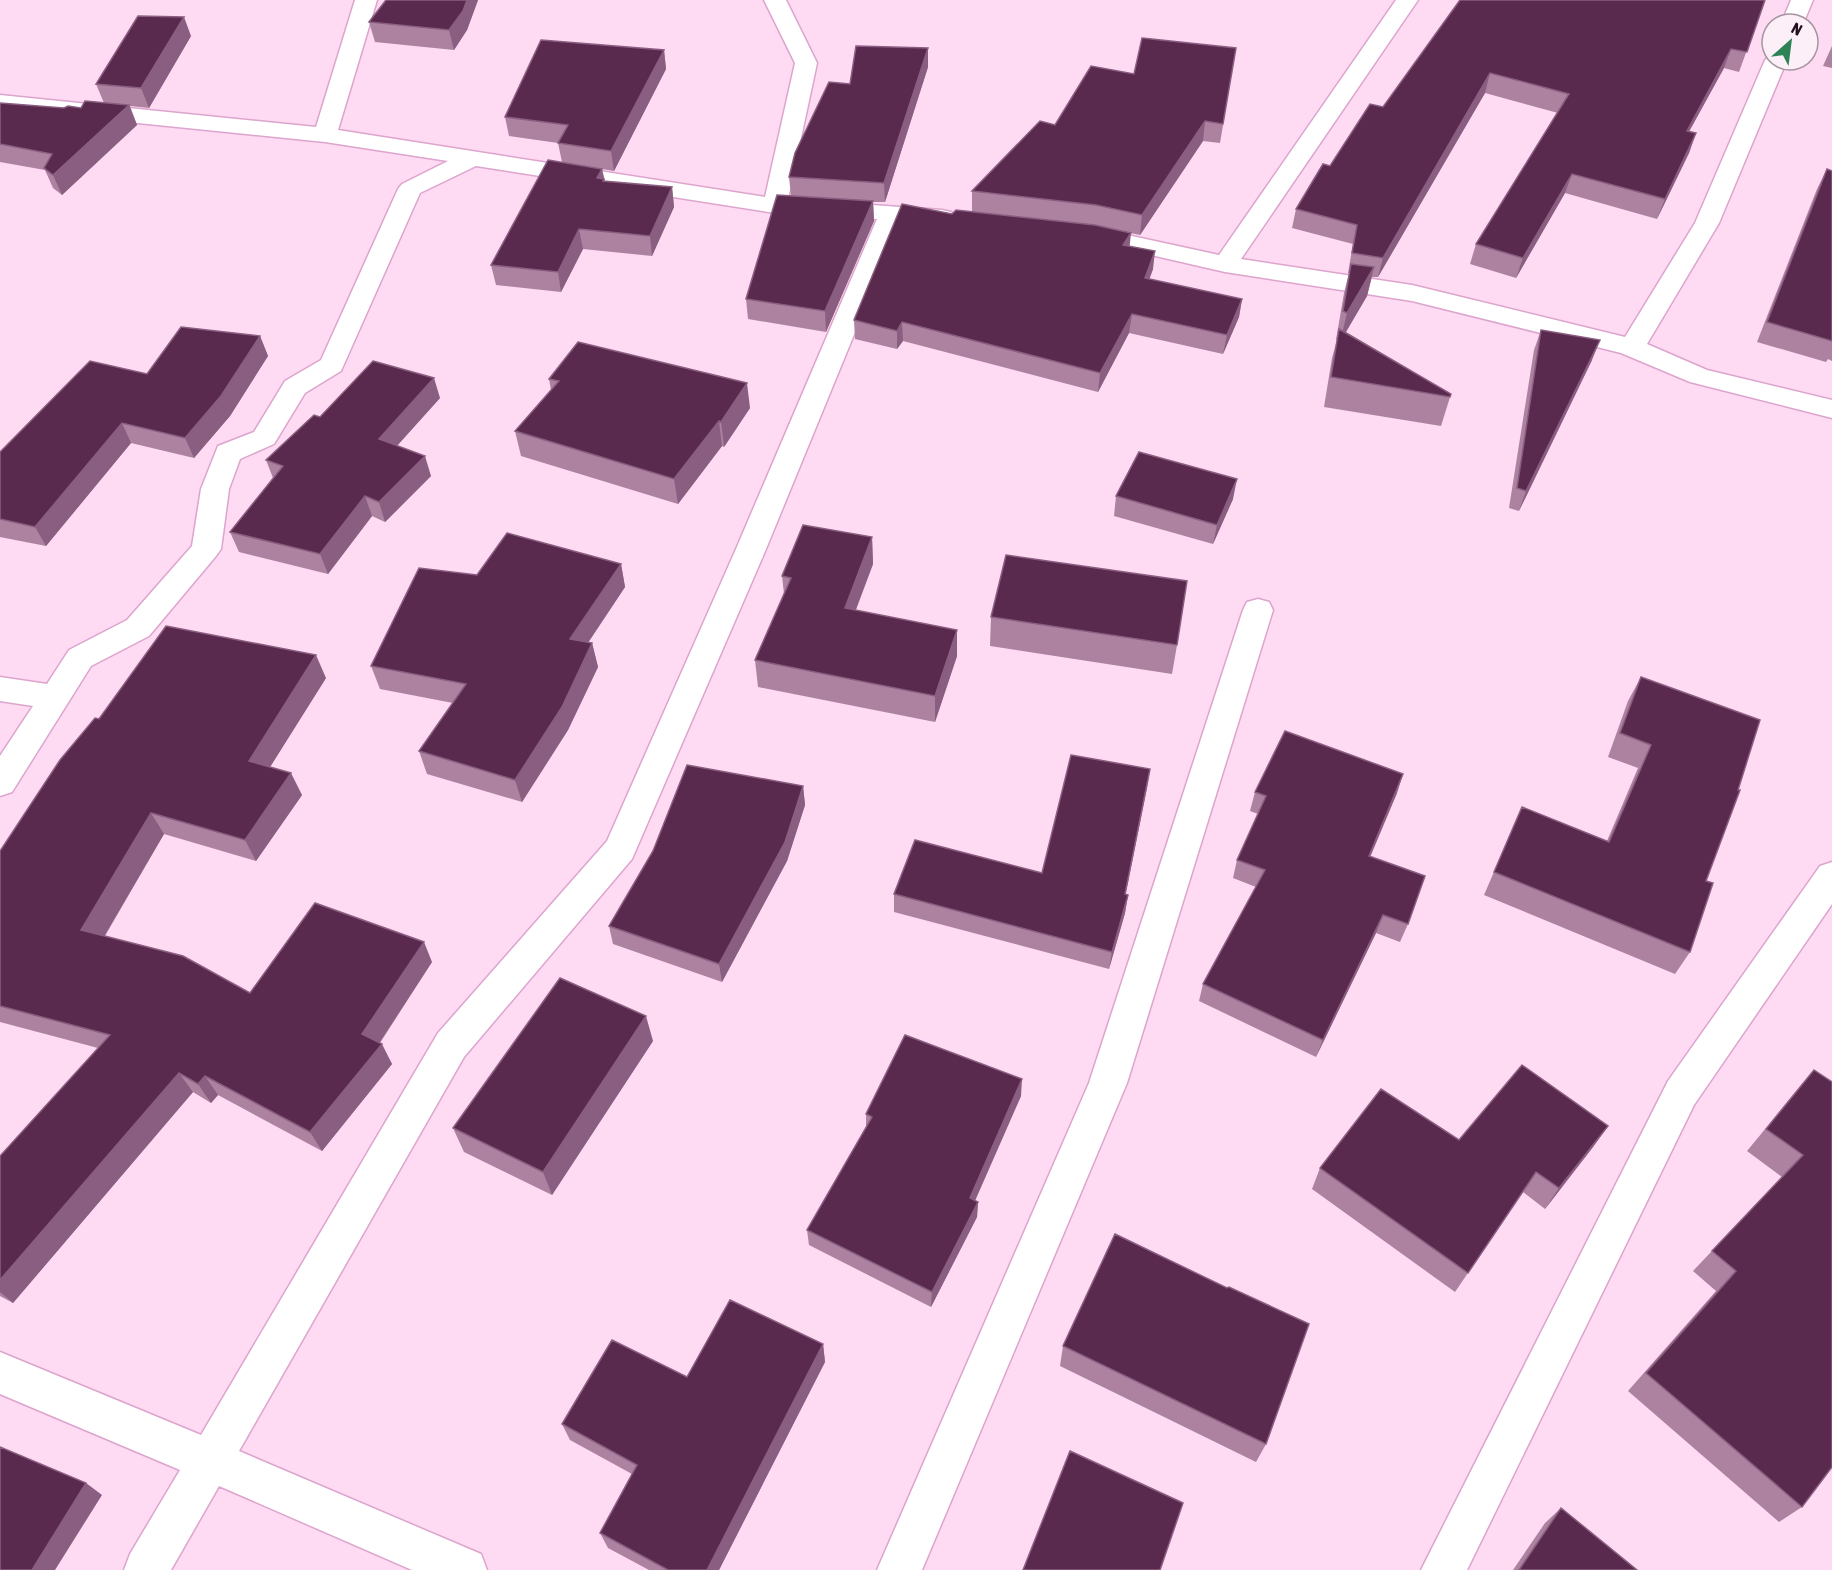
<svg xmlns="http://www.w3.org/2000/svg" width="1832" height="1570" font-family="'Asap Condensed',sans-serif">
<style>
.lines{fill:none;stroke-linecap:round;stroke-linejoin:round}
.minor-casing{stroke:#dda4cd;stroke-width:3}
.minor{fill:#fff;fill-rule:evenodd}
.wall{fill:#ac82a0}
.shaded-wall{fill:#8a5e80}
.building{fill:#59294e;stroke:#8a5e80;stroke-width:1.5}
</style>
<rect width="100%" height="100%" fill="#fedaf3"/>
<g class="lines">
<defs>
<path id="minor" d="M355 0H377L338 130 765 197 795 63 764 0H786L817 63 788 199 942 210 951 212 954 217 951 222 942 224 901 220 766 549 632 859 464 1057 239 1451 481 1554 487 1570H412L219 1486 171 1570H124L130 1554 180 1470 0 1394V1352L201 1435 438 1033 607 841 736 549 877 219 775 213 476 166 420 193 341 371 305 393 274 444 240 459 229 489 221 549 216 556 149 636 91 666 12 792 0 796V756L33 706 0 701V677L47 684 69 650 127 620 192 546 201 489 218 446 254 432 285 381 321 360 398 189 402 184 448 161 325 142 0 109V95L316 127Z
M1396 0H1418L1241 259 1412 285 1625 337 1695 223 1765 60 1772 54V60H1787L1719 223 1647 344 1707 370 1832 400V418L1690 382 1621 353 1412 301 1225 272 1077 238 1074 233 1077 228 1086 226 1219 255Z
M1791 0H1813L1803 24H1781Z
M1258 599 1269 602 1273 610 1127 1083 922 1570H877L1089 1083 1243 610 1247 602Z
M1832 862V904L1694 1105 1467 1570H1421L1668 1081 1820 866Z"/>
</defs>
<use href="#minor" class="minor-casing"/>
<use href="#minor" class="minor"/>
</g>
<path class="wall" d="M386 0H478L467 30 454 50 375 42 369 22Z
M1460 0H1765L1739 72 1724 68 1689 131 1696 133 1689 153 1657 219 1565 193 1516 278 1470 264 1476 244 1558 113 1485 93 1378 277H1372L1367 296 1346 332 1451 394 1441 426 1324 407 1332 358 1337 340H1336L1344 293 1349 273H1348L1353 244 1292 228 1296 209 1330 166 1383 107Z
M191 36 149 108 130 106 137 125 62 195 53 188 45 170 0 162V103L64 108H81L104 103 96 84Z
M1832 46V68L1823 66Z
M1236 48 1220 143 1203 141 1140 235 1121 231 1129 246 1153 269 1149 279 1242 299 1239 317 1223 354 1129 333 1098 392 903 341 897 349 855 339 854 320 952 214 972 211V191L1055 125 1134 74Z
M664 50 666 69 614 171 602 169 605 181 672 187 674 207 652 256 583 249 561 292 496 285 491 265 562 162 558 143 509 136 505 117Z
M928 67 885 202H873L874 221 826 332 748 319 746 299 791 196 789 177 850 84Z
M1827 169 1832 171V361L1828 359 1826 362 1757 342 1817 189Z
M1541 330 1592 360 1519 511 1509 508 1534 350Z
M260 336 268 356 230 416 194 458 131 443 46 546 0 537V452L147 374Z
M549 379 750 408 724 447 722 446 678 504 521 456 515 431 551 390Z
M440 398 397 446 431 476 385 522 372 516 328 574 239 552 230 532 273 478 266 460 320 417Z
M1116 496 1233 499 1213 544 1114 516Z
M872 537 873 564 856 610 957 656 935 722 758 687 755 660 784 594 782 576Z
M621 564 625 587 588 643H592L598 667 568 730 522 802 427 774 419 751 453 703 380 689 371 666 477 575Z
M991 617 1177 645 1172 674 990 646Z
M1641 677 1690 952 1675 974 1484 895 1522 807 1607 841 1638 768 1608 757 1628 701Z
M326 678 270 767 302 795 256 861 164 834 105 936 250 993 432 962 380 1043 392 1064 322 1151 218 1095 211 1103 193 1092 13 1303 0 1296V1156L98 1048 0 1022V851L99 719Z
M1150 769 1125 894 1128 895 1125 913 1109 969 894 912V894L1042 873Z
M803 786 805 805 787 861 722 982 613 944 609 926Z
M1255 792 1397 793 1370 856 1408 924 1400 942 1376 933 1316 1057 1199 1001 1203 984 1256 887 1233 878 1237 860 1258 814 1250 811Z
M653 1041 552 1195 464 1152 453 1128Z
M1814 1070 1802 1507 1779 1522 1628 1391 1716 1291 1693 1271 1782 1177 1747 1151Z
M1021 1096 975 1201 978 1202 977 1217 931 1307 809 1245 807 1230 866 1127V1114Z
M1608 1126 1593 1147 1545 1209 1523 1192 1455 1292 1312 1189 1320 1168 1459 1140Z
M823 1344 825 1362 719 1570H649L608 1548 600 1533 632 1474 570 1440 562 1424 687 1377Z
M1063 1346 1266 1444 1256 1462 1060 1366Z
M1561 1508 1637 1570H1513L1545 1523Z"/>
<path class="shaded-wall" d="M467 0H478L467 30 454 50 449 30Z
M184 17 191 36 149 108 141 88Z
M928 48V67L885 202 884 183Z
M1731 49 1724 68 1679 150 1687 131Z
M664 50 666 69 614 171 611 151Z
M1490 73 1485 93 1378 277 1383 258Z
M129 105 137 125 62 195 53 175Z
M1205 121 1203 141 1140 235 1142 215Z
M1696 133 1689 153 1657 219 1665 199Z
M602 169 608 199 597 178Z
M1572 174 1565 193 1516 278 1523 258Z
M672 187 674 207 652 256 650 236Z
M873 201 874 221 826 332 825 311Z
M579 229 583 249 561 292 558 272Z
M1131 233 1129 252 1123 245Z
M1155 251 1153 269 1143 297 1145 278Z
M1374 267 1367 296 1340 342 1347 313Z
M1242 299 1239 317 1223 354 1227 335Z
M1132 314 1129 333 1098 392 1100 373Z
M902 322 903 341 897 349V331Z
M260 336 268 356 230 416 194 458 185 438Z
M1600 340 1592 360 1519 511 1526 491Z
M434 378 440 398 385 459 379 439Z
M747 383 750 408 724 447 721 422Z
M719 421 722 446 678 504 674 479Z
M122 423 131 443 46 546 35 527Z
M425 456 431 476 385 522 379 502Z
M1237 479 1233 499 1213 544 1217 525Z
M365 496 372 516 328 574 320 554Z
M872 537 873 564 846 635 845 608Z
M621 564 625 587 575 662 570 639Z
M957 630V656L935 722V696Z
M592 643 598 667 568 730 522 802 515 780Z
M316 655 326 678 260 783 249 761Z
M1150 769 1147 788 1122 912 1125 894Z
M291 773 302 795 256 861 245 840Z
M1403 774 1397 793 1363 874 1369 856Z
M803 786 805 805 787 861 722 982 719 964Z
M151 813 164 834 96 950 81 930Z
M1128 895 1125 913 1109 969 1112 952Z
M1383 915 1376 933 1316 1057 1323 1040Z
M424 942 432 962 372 1054 362 1034Z
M646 1016 653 1041 552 1195 543 1172Z
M382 1044 392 1064 322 1151 310 1132Z
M179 1073 193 1092 13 1303 0 1292V1280Z
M205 1076 218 1095 211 1103 198 1084Z
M1022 1079 1021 1096 969 1214 970 1198Z
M1608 1126 1593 1147 1545 1209 1559 1188Z
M978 1202 977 1217 931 1307 932 1292Z
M823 1344 825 1362 719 1570H707Z
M86 1483 102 1495 55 1570H32Z"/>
<path class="building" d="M386 0H467L463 11 449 30 369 22Z
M1460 0H1765L1747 52 1731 49 1687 131 1696 133 1665 199 1572 174 1523 258 1476 244 1569 94 1490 73 1383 258 1352 253 1357 225 1296 209 1323 164 1330 166 1370 104 1383 107Z
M138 16 184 17 141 88 96 84Z
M1142 38 1236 48 1223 124 1205 121 1142 215 1096 205 972 191 1040 121 1055 125 1091 66 1134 74Z
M541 40 664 50 611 151 558 143 568 125 505 117Z
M856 46 928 48 884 183 789 177 795 153 829 82 850 84Z
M85 101 129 105 53 175 44 168 52 154 0 144V103L64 108 68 106 81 108Z
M548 160 602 169 597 178 604 179 603 181 672 187 650 236 579 229 558 272 491 265Z
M1827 169 1832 171V341L1767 322Z
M777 195 873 201 825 311 746 299Z
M902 204 952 214 956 210 1095 225 1131 233 1123 245 1155 251 1145 278 1242 299 1227 335 1132 314 1100 373 902 322 897 331 854 320Z
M1351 264 1374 267 1347 313 1343 311Z
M181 327 260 336 221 396 185 438 122 423 35 527 0 519V452L90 361 147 374Z
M1339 329 1451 394 1450 397 1331 377Z
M1541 330 1600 340 1526 491 1517 488Z
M578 342 747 383 721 422 719 421 674 479 515 431 559 381 549 379Z
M373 361 434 378 379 439 425 456 379 502 365 496 320 554 230 532 283 466 266 460 314 415 320 417Z
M1139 452 1237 479 1217 525 1116 496Z
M803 525 872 537 845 608 957 630 935 696 755 660 791 578 782 576Z
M507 533 621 564 570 639 592 643 562 707 515 780 419 751 466 684 371 666 419 568 477 575Z
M1006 555 1187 581 1177 645 991 617Z
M166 626 316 655 249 761 291 773 245 840 151 813 81 930 183 956 250 993 315 903 424 942 362 1034 382 1044 310 1132 205 1076 198 1084 179 1073 0 1280V1156L110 1035 0 1006V851L60 760 95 718 99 719Z
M1641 677 1760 720 1738 790H1740L1706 881 1713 883 1690 952 1494 872 1522 807 1609 842 1651 745 1620 733Z
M1285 731 1403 774 1369 856 1425 876 1408 924 1383 915 1323 1040 1203 984 1265 870 1237 860 1266 796 1255 792Z
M1071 755 1150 769 1125 894 1128 895 1112 952 894 894 915 840 1042 873Z
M687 765 803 786 785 842 719 964 609 926 653 851Z
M560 978 646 1016 543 1172 453 1128Z
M905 1035 1022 1079 970 1198 978 1202 932 1292 807 1230 872 1117 866 1114Z
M1522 1065 1608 1126 1559 1188 1536 1172 1468 1273 1320 1168 1381 1089 1459 1140Z
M1814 1070 1832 1082V1467L1802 1507 1646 1373 1736 1271 1712 1251 1803 1155 1766 1129Z
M1115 1234 1227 1288 1229 1287 1309 1324 1266 1444 1063 1346Z
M730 1300 823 1344 707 1570H668L600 1533 637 1465 562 1424 612 1340 687 1377Z
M0 1447 86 1483 32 1570H0Z
M1070 1451 1183 1503 1160 1570H1023Z
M1561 1508 1637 1570H1519Z"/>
<g transform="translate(1790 42) rotate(28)"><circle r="28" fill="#fceff8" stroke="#a595a0" stroke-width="1.5"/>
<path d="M0-4.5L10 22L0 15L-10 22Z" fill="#2e8356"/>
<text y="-9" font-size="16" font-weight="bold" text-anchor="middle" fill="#220e1d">N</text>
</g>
</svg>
